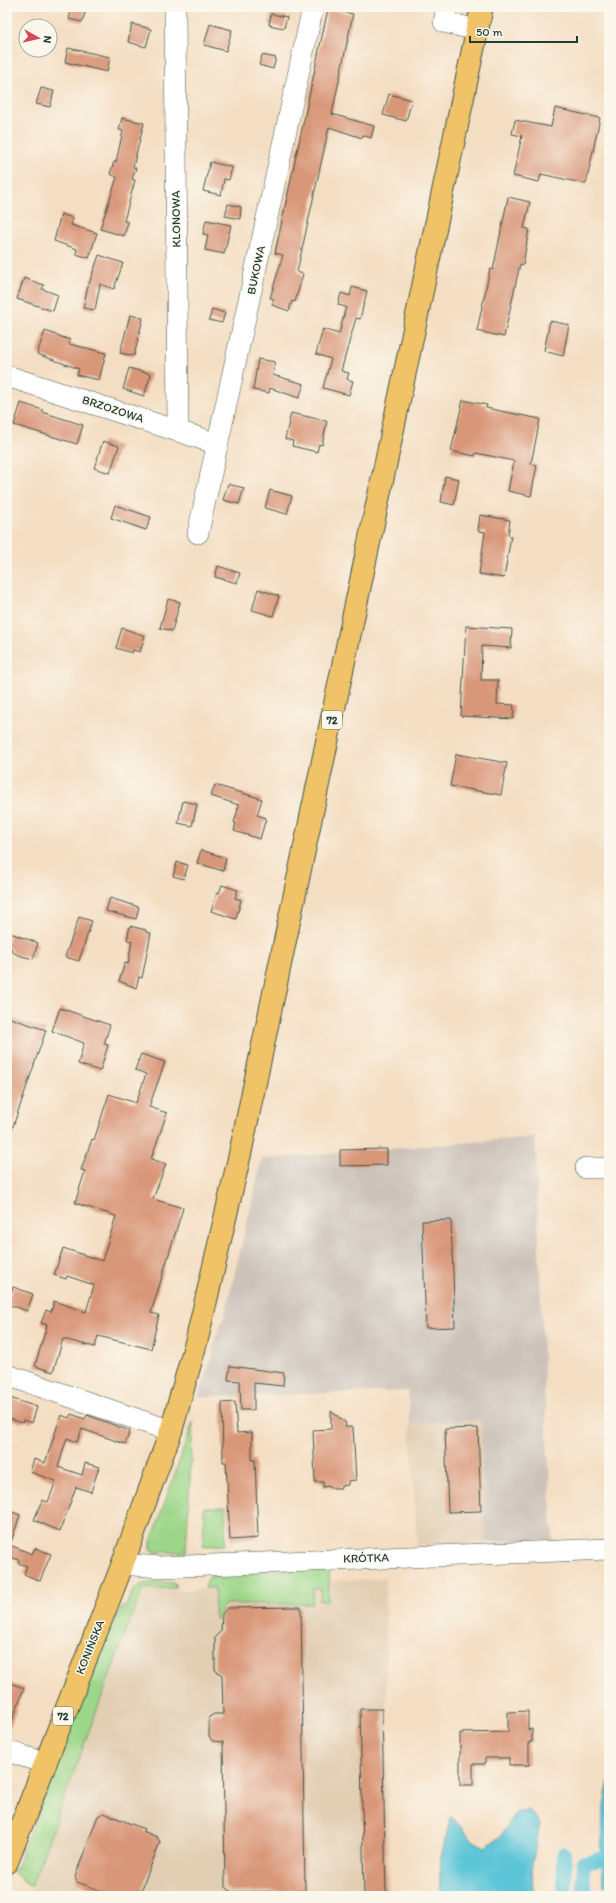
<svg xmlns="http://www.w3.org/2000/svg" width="616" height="1903" font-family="Itim,sans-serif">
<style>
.built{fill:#e2ceb3}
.industrial{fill:#ccc2b9}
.green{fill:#9cd689;stroke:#5e8a5e}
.water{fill:#5cc5d8;stroke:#3e8186}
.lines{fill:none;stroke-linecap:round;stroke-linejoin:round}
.canal{stroke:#5cc5d8;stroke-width:15}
.building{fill:#d99779}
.minor-casing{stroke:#3f5549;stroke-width:22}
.major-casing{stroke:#3f5549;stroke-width:24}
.minor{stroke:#fff;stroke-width:21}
.major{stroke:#f0c369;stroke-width:22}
.labels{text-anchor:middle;stroke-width:3;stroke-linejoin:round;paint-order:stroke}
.shield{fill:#fbf7ec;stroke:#61756b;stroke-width:1}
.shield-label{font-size:11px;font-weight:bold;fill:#1f3d34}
.street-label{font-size:12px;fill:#1f3d34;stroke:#fbf7ec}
</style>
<rect width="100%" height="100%" fill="#fbf7ec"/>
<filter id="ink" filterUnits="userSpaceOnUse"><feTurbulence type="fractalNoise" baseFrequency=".025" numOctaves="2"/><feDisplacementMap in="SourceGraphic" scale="8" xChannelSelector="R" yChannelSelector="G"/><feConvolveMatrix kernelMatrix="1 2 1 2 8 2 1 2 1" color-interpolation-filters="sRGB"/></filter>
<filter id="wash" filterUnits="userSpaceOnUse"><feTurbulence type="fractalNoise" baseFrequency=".012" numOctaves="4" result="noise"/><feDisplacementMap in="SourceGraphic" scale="16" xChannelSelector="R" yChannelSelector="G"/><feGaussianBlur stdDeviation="0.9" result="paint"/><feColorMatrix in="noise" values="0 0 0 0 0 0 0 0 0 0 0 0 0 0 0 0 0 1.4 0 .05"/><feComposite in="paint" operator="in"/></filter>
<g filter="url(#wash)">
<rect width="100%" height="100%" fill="#f4dec3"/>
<path class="built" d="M480 1420 485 1542 417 1545 410 1423Z
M385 1578 389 1896H28L128 1626 144 1589 182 1590Z"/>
<path class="industrial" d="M535 1137 544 1383 553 1540 485 1542 480 1420 410 1423 408 1391 198 1397 212 1358 216 1336 224 1318 262 1159Z"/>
<path class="green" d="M193 1422 186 1552H155L151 1549V1542Z
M204 1507H226L225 1545 203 1546Z
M330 1567 328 1601H320L321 1589H313L312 1604H226L221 1608 217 1620 214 1614 215 1588H205L208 1578 213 1575Z
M164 1582 175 1583V1588L143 1589 128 1626 31 1887 14 1873 87 1683 122 1607H126C134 1583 141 1583 164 1582Z"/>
<path class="water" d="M609 1781V1886L603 1885C601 1850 600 1815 609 1781Z
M529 1810 540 1824 531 1870 534 1896H439L441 1857 451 1816 472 1840 485 1847 500 1837 516 1813Z"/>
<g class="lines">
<path class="canal" d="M564 1854 565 1896
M584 1896 583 1863 602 1859"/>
</g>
<g id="blocks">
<path class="building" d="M72 7H87L82 22 69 19Z
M328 9 353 14 332 114 374 126 371 138 363 135 362 138 329 127 297 272 303 274 295 302 292 301 289 311 272 305 274 299 270 298 283 255 275 253Z
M271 14 287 17 284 28 269 25Z
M132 24 151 29 146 47 128 42Z
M210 24 232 30 226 51 204 45Z
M68 48 110 57 107 72 65 62Z
M262 55 276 58 273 69 259 65Z
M41 88 54 91 50 107 36 104Z
M389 94 412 100 406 121 383 115Z
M555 108 600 118 586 184 541 174 539 182 513 176 522 136 512 134 515 120 551 127Z
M122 118 144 123 133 167 136 168 132 179 135 180 124 221 128 222 124 236 100 229 117 177 110 174 114 162H116L123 131 119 130Z
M210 162 232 167 229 180 224 179 221 195 203 191Z
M508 197 530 202 524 228 529 229 523 265 520 264 504 337 477 331 490 269 493 270Z
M228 204 241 207 240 219 225 216Z
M61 214 73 218 71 225 97 233 89 258 76 254 77 249 54 241Z
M206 220 231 225 224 254 205 250 208 235 203 234Z
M99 255 123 263 114 289 100 284 95 310 83 308 87 290Z
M24 278 44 285 42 289 58 295 53 311 17 299Z
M352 287 367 291 360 319 356 318 341 371 349 373 347 379 353 381 349 395 323 388 331 359 316 354 323 329 339 334 346 307 338 305 341 293 350 296Z
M212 309 225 313 222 323 209 320Z
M130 315 143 318 134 356 120 353Z
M550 321 569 325 563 356 544 351Z
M45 331 70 340 69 344 106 353 99 380 77 375 79 369 37 354Z
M258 359 275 362 273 375 304 384 299 398 270 388 269 393 253 390Z
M129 368 151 374 144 396 123 389Z
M463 400 487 405 486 408 540 419 531 464 537 465 531 496 508 491 514 461 476 453 475 456 451 451Z
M21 403 43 410 42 412 83 425 77 444 14 425Z
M291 413 327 421 322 445 319 444 317 452 292 446 293 441 285 439Z
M103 441 119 446 110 473 94 468Z
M445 476 459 479 454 505 441 502Z
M228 484 244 488 239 504 223 500Z
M270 490 292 496 287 514 265 508Z
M115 505 151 517 146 530 111 518Z
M480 515 510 520 508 535 511 536 504 578 479 574 485 532 478 531Z
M218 566 240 573 237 583 215 577Z
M258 589 279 596 273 616 252 610Z
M168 599 180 602 172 631 160 628Z
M466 626 512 629 511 648 482 646 481 680H498L497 704 514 705 513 719 461 716Z
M122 628 145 636 140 652 133 650 132 653 116 648Z
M456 754 507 763 501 795 450 786Z
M215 785 262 799 257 815 266 818 260 839 234 831 236 823H234L239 805 211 796Z
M183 801 197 804 192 826 178 823Z
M201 850 226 858 223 871 197 863Z
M177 862 188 865 184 879 173 876Z
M222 885 238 890 235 898 241 900 236 919 211 911 217 893H219Z
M110 898 139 907 136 919 106 911Z
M79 917 92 921 79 961 65 957Z
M130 926 146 930V932L151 933 142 978 139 977 136 988 119 981 125 963 128 964 132 941 127 940Z
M10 933 38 943 33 959 18 955 11 951 12 949 7 947Z
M60 1008 110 1025 104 1044 108 1045 100 1071 78 1064 84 1043 52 1031Z
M7 1017 46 1030 9 1138H7Z
M141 1054 165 1062 149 1107 167 1113 151 1159 166 1164 153 1199 183 1208 151 1313 159 1315 151 1349 98 1336 95 1347 63 1339 53 1372 35 1366 47 1325 41 1323 46 1310 51 1312 54 1301 86 1312 94 1285 67 1276 66 1279 54 1275 63 1248 102 1261 116 1216 75 1203 85 1171 81 1170 92 1139 94 1140 109 1094 136 1103 146 1074 135 1070Z
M387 1149V1165L340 1166V1150Z
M451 1220 455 1327 426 1328 422 1221Z
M13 1287 33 1294 27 1311 7 1304Z
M230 1366 284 1373 283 1386 254 1383V1410H241L240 1381 228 1380Z
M10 1398 37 1407 32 1423 23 1420 22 1423 7 1418V1408Z
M235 1402 237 1433 252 1432V1460H255L258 1538 230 1540 226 1462H223L222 1403Z
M331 1411 346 1423 345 1427H353L356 1480 348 1481V1485L341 1486V1488H330V1486L323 1487V1482H315L313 1430 331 1429Z
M71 1414 85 1419 87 1415 130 1431 125 1444 82 1429 77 1442 67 1438 58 1467 82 1475 85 1463 99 1467 91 1492 76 1487 60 1531 34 1520 42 1500 48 1502 56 1481 30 1472 34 1459 45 1463 61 1415 69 1418Z
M478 1428 481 1511 448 1512 445 1429Z
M7 1510 20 1515 10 1545 32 1554 35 1548 51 1554 40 1581 24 1574 27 1566 18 1563 19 1560 7 1556Z
M301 1607 305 1891 231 1892 225 1886 223 1742 212 1741 209 1736V1717L214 1714H223L222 1675 215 1670V1637L221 1631 222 1614 227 1608Z
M7 1682 24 1688 8 1732 7 1731Z
M360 1709H382L386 1896H364Z
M528 1711V1730L532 1729V1742H529V1765H509V1758H485V1764H473V1785H460V1733L508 1732V1712Z
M104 1813 144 1829 143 1831 157 1837 160 1842 139 1896H115L77 1882 75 1876 98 1816Z"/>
</g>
</g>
<g filter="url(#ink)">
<use href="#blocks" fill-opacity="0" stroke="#3f5549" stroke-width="1"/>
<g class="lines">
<defs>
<path id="minor" d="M175 7 178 430
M447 7 444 22 477 30
M7 376 218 444
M198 533 313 7
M586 1168H609
M7 1375 171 1431
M123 1562 134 1565 160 1567 609 1549
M7 1751 45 1763"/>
<path id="major" d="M7 1862 120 1571 171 1431 197 1339 240 1154 482 7"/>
</defs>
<use href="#minor" class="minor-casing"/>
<use href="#major" class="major-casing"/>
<use href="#minor" class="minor"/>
<use href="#major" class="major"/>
</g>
</g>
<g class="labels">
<g class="shield">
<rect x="322" y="711" width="20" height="18" rx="3"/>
<rect x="53" y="1707" width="20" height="18" rx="3"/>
</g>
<g class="shield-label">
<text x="332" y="724">72</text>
<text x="63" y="1720">72</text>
</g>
<g class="street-label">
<text transform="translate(176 219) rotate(-91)" y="4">KLONOWA</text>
<text transform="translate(256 270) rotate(-78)" y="4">BUKOWA</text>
<text transform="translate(113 409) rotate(18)" y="4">BRZOZOWA</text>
<text transform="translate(366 1558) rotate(-2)" y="4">KRÓTKA</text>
<text transform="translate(90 1647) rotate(-68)" y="4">KONIŃSKA</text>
</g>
</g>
<rect width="616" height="1903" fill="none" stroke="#fbf7ec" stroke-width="24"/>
<g transform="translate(38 38) rotate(98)"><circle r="19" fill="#fbf7ec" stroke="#a3ada2"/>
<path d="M0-3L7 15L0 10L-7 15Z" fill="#d1495b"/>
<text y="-6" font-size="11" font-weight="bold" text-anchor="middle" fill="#1f3d34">N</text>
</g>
<path d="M470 36v6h107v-6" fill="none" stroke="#1f3d34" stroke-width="2"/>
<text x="476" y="36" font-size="12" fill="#1f3d34" stroke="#fbf7ec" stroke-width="3" paint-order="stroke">50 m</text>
</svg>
